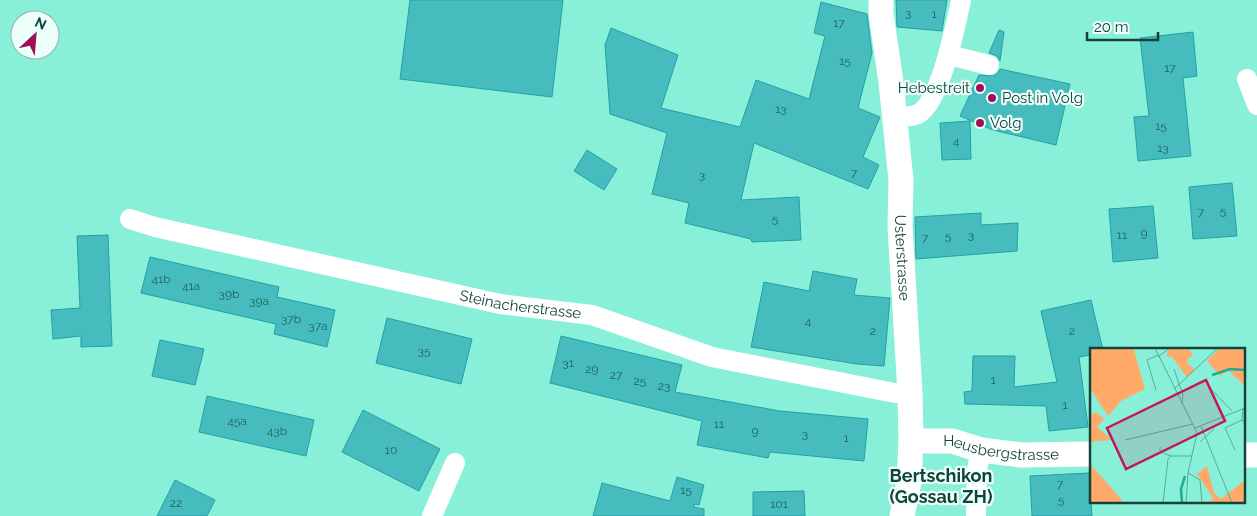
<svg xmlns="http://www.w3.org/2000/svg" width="1257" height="516" font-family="Raleway,sans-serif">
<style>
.building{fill:#47bcbf;stroke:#21a1a4}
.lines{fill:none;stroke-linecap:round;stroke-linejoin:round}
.minor{stroke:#fff;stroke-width:20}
.tertiary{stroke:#fff;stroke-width:25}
.poi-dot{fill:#9e0e59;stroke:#ecfffa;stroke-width:2}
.labels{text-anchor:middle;stroke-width:4.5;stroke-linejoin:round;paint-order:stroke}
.number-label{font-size:12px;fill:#22615a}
.poi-label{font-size:15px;fill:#154339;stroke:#ecfffa;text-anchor:start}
.street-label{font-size:15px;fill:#154339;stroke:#ecfffa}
.quarter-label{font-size:18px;font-weight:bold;fill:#154339;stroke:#ecfffa}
.inset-river{fill:none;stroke:#23a991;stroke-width:2.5}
.inset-road{fill:none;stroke:#5aab98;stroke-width:1}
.view{fill:#c2185b;fill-opacity:0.15;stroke:#c2185b;stroke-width:2.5}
.inset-edge{fill:none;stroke:#154339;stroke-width:2.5}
</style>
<rect width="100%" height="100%" fill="#88f0d8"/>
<path class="building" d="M410 0H563L552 97 400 79Z
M896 0H947L942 31 897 27Z
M821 2 867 14 872 53 858 108 880 117 863 157 879 165 868 189 754 143 741 200 799 197 801 240 752 242 751 239 685 223 689 203 652 194 667 133 610 114 605 45 611 28 678 55 661 108 740 127 756 80 809 99 825 36 814 33Z
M999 30 1004 32 1000 61 997 56 989 53Z
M1193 32 1197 76 1183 78 1191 156 1138 161 1134 117 1149 116 1140 38Z
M1000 69 1070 84 1056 145 993 130 960 116 979 75 993 76 997 74Z
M970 121 971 159 942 160 940 123Z
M587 150 617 169 604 190 574 171Z
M1232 183 1237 236 1193 239 1189 187Z
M1153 206 1158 258 1113 262 1109 209Z
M981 213V225L1018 223 1017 251 916 259 915 217Z
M108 235 112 346 81 347V336L53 339 51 310 80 308 77 236Z
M150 257 279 287 277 297 335 310 327 347 274 334 276 324 141 293Z
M813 271 857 279 854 295 890 298 884 366 857 364 751 347 764 282 809 291Z
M1091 300 1103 350H1091V355L1079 357 1088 427 1049 431 1046 406 965 404 964 392 972 391 973 356H1015L1014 387 1057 382 1041 311Z
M387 318 472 339 461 384 376 363Z
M561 336 682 365 675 392 780 411 868 419 864 461 770 452 768 458 697 445 702 421 550 383Z
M160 340 204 349 195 385 152 376Z
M207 396 314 420 306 456 199 432Z
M363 410 440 449 419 491 342 452Z
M1089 473 1092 516H1032L1030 476Z
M677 477 704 485 699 505 694 504V507L704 509V516H593L602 483 670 501Z
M175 480 215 500 207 516H157Z
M804 491 805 516H753V492Z"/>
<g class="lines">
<g class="minor">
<path d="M949 55 989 65"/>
<path d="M1247 79 1257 105"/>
<path d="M895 118C902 117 911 117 918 114 940 103 956 24 961 0"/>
<path id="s1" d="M130 219 155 227 500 304 592 315 712 357 895 393H910"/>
<path d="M432 516 455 463"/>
<path d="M976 516 977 470 981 450"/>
</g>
<g class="tertiary">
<path id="s2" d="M881 0V14L891 82 901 180 900 227 910 393 911 441 909 482 902 516"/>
<path id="s3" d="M911 441H952L981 450 1021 455 1091 454"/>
<path d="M1243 455H1257"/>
</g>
</g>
<g class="poi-dot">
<circle cx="980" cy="88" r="5"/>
<circle cx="992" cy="98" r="5"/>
<circle cx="980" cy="123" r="5"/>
</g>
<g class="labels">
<g class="number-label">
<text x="908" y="17">3</text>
<text x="934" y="18">1</text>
<text x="839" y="27">17</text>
<text x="845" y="65">15</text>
<text x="1170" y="72">17</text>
<text x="781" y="113">13</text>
<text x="1161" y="130">15</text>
<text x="956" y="145">4</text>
<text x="1163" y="152">13</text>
<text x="854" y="177">7</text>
<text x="702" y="179">3</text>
<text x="1223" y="215">5</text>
<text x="1201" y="216">7</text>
<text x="775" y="223">5</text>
<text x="1144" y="237">9</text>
<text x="971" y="239">3</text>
<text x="1122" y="239">11</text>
<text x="948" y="240">5</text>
<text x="925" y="242">7</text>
<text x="161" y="283">41b</text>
<text x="191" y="290">41a</text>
<text x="229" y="298">39b</text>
<text x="259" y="305">39a</text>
<text x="291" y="323">37b</text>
<text x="808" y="325">4</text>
<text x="318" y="330">37a</text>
<text x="873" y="335">2</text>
<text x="1072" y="335">2</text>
<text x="424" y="355">35</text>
<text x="568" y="367">31</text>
<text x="592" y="373">29</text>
<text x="616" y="379">27</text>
<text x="993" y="384">1</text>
<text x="640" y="385">25</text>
<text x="664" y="390">23</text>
<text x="1065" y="409">1</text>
<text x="237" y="425">45a</text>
<text x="719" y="428">11</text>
<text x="277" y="435">43b</text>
<text x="755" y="435">9</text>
<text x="805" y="438">3</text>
<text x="846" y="442">1</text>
<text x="391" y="454">10</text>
<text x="1060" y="488">7</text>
<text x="686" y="494">15</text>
<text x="1061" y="504">5</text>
<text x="176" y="507">22</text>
<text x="779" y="508">101</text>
</g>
<g class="poi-label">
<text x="970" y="93" text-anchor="end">Hebestreit</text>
<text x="1002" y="103">Post in Volg</text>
<text x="990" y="128">Volg</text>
</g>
<g class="street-label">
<text dy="5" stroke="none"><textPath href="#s2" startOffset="259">Usterstrasse</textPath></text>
<text dy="5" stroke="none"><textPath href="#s1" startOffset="400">Steinacherstrasse</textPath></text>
<text dy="5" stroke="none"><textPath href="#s3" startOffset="91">Heusbergstrasse</textPath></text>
</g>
<g class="quarter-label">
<text x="941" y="482">Bertschikon<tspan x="941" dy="21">(Gossau ZH)</tspan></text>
</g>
</g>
<g transform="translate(1090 348)">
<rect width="155" height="155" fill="#88f0d8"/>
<path d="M0 0H46L44 2 55 41 31 53 18 68 0 40ZM80 0H96L103 6 96 14 105 22 97 29 82 9 76 8ZM130 0 155 2V38L138 22 130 28 117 13ZM6 64 14 71 7 79 22 92 0 94V68ZM0 116 24 143 34 155H0ZM117 118 124 145 131 151 155 132V155H118L123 150 107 126Z" fill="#ffaa68"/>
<path class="inset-river" d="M122 27 140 21 155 22M92 155 91 141 95 128"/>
<path class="inset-road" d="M65 0 107 85 98 125 96 155M68 9 80 0M84 21 93 47 92 55M118 38 142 63M84 41 128 0M66 42 57 12 68 7M153 60 152 72 155 75M111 78 142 155M105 80 155 60M35 92 103 76M110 94 124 81M70 99V104L81 108M145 102 135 80 152 72M98 125 110 132 112 155M73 155 78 111 81 108H102"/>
<path class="view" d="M116 32 135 73 36 121 17 80Z"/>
<rect width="155" height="155" class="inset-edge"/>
</g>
<g transform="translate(35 35) rotate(26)"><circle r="24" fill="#ecfffa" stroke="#96b4ad"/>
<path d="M0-4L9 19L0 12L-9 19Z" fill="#9e0e59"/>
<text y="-8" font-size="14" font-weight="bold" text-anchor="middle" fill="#154339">N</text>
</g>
<path d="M1087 32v8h71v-8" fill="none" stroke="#154339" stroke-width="2.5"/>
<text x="1094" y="32" font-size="15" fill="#154339" stroke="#ecfffa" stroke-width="4" paint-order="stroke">20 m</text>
</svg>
